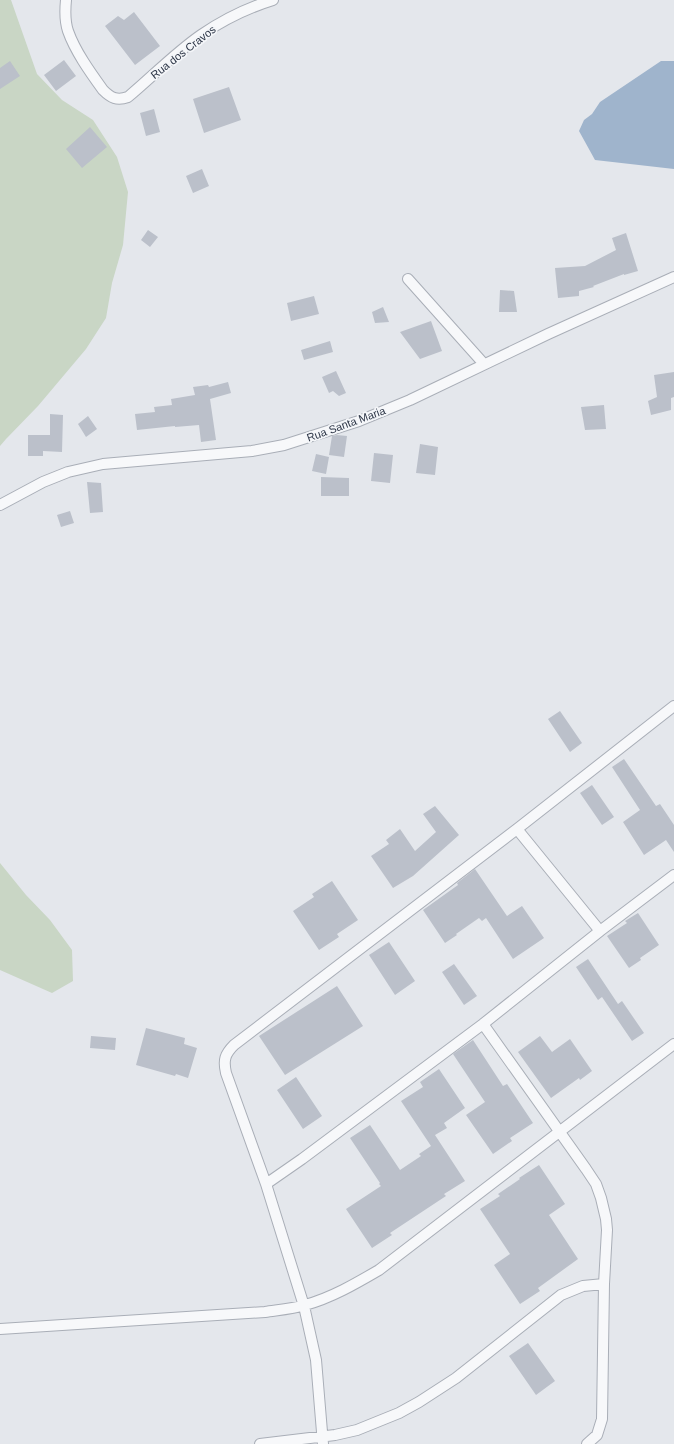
<svg xmlns="http://www.w3.org/2000/svg" width="674" height="1444" font-family="Helvetica,sans-serif">
<style>
.green{fill:#c9d6c5}
.water{fill:#9fb4cc}
.building{fill:#bbc0ca}
.lines{fill:none;stroke-linecap:round;stroke-linejoin:round}
.minor-casing{stroke:#a9aeb7;stroke-width:12}
.minor{stroke:#f7f8fa;stroke-width:10}
.labels{text-anchor:middle;stroke-width:3.5;stroke-linejoin:round;paint-order:stroke}
.street-label{font-size:11px;fill:#2b3445;stroke:#f4f6f9}
</style>
<rect width="100%" height="100%" fill="#e4e7ec"/>
<path class="green" d="M0 0H11L37 74 62 100 93 120 117 157 128 192 123 245 112 283 106 318 86 349 38 406 6 439 0 446Z
M0 863 26 895 50 920 72 950 73 981 52 993 0 970Z"/>
<path class="water" d="M661 61H674V169L595 160 579 131 584 120 592 114 600 102Z"/>
<path class="building" d="M134 12 160 46 135 65 105 26 118 16 124 20Z
M64 60 76 76 56 91 44 75Z
M10 61 20 76 0 89V68Z
M229 87 241 120 204 133 193 99Z
M154 109 160 132 146 136 140 113Z
M90 127 107 147 82 168 66 149Z
M202 169 209 186 193 193 186 176Z
M148 230 158 237 150 247 141 240Z
M626 233 638 271 624 275V274L593 286 594 287 579 291V296L558 298 555 268 585 266 616 250 612 238Z
M500 290 514 291 517 312H499Z
M314 296 319 314 291 321 287 303Z
M383 307 389 322 375 323 372 312Z
M431 321 442 351 420 359 400 332Z
M330 341 333 352 304 360 301 350Z
M336 371 346 393 339 396 333 391 329 393 322 377Z
M674 372V397L671 398V410L651 415 648 401 657 397 654 375Z
M228 382 231 393 210 399 216 440 201 442 199 425 175 427V426L137 430 135 414 155 412 154 407 172 405 171 399 195 395 193 387 208 385 209 387Z
M604 405 606 429 585 430 581 407Z
M50 414 63 415 62 452 43 451V456H28V435H50Z
M88 416 97 429 86 437 78 424Z
M337 435 347 436 344 457 329 455 332 436Z
M420 444 438 447 435 475 416 473Z
M374 453 393 455 390 483 371 481Z
M316 454 329 457 326 474 312 471Z
M321 477 349 478V496H321Z
M87 482 101 483 103 512 90 513Z
M70 511 74 523 61 527 57 515Z
M560 711 582 743 570 752 548 719Z
M624 759 656 806 660 804 674 825V852L666 840 644 855 623 822 640 810 612 767Z
M592 785 614 817 602 825 580 793Z
M435 806 459 835 413 876 393 888 371 856 389 844 386 840 400 829 415 851 436 832 423 814Z
M475 869 507 916 522 906 544 938 513 959 486 918 482 921 479 918 456 934 457 935 445 943 423 910 458 885 457 883Z
M332 881 358 920 337 934 339 937 319 950 293 911 314 897 312 894Z
M638 913 659 945 640 958 641 960 629 968 607 936 627 923 625 921Z
M389 942 415 981 395 995 369 955Z
M588 959 618 1004 622 1001 644 1033 632 1041 602 997 598 1000 576 967Z
M454 964 477 996 464 1005 442 972Z
M337 986 363 1026 285 1075 259 1036Z
M146 1028 185 1038 184 1044 197 1048 188 1078 176 1074 175 1076 136 1065Z
M91 1036 116 1038 115 1050 90 1048Z
M540 1036 552 1052 570 1039 592 1071 580 1080 579 1078 551 1098 518 1052Z
M473 1040 503 1086 507 1084 533 1123 510 1138 512 1141 493 1154 466 1115 485 1102 453 1054Z
M439 1069 465 1108 444 1123 447 1128 435 1135 465 1181 444 1194 446 1196 390 1233 392 1235 372 1248 346 1209 381 1186 379 1184 380 1183 350 1138 370 1125 400 1170 421 1156 419 1154 431 1146 401 1101 423 1087 420 1082Z
M296 1077 322 1116 303 1129 277 1090Z
M539 1165 565 1204 549 1215 578 1259 538 1288 540 1291 520 1304 494 1265 510 1254 480 1209 500 1196 498 1194 520 1179 519 1178Z
M528 1343 555 1381 536 1395 509 1356Z"/>
<g class="lines">
<defs>
<path id="minor" d="M66 0C65 10 65 22 68 31 75 51 90 72 103 90 111 98 117 101 128 97 152 77 175 53 201 35 223 20 247 8 273 0
M408 279 484 364
M0 505 43 482 68 472 103 464 252 451 284 445 359 421 410 400 548 334 674 277
M517 829 600 931
M483 1024 586 1169 596 1184 601 1198 606 1219 607 1230 604 1284 602 1419 597 1435 587 1444
M266 1184 302 1159 483 1024 600 931 674 875
M0 1329 265 1312C278 1310 292 1309 305 1305 331 1298 355 1284 379 1270L674 1044
M260 1444 335 1435 357 1430 399 1413 419 1402 456 1378 561 1295 583 1286 604 1284
M323 1444 316 1360 304 1306 266 1184 226 1073C223 1060 225 1054 234 1045L517 829 674 706"/>
</defs>
<use href="#minor" class="minor-casing"/>
<use href="#minor" class="minor"/>
</g>
<g class="labels">
<g class="street-label">
<text transform="translate(183 52) rotate(-38)" y="4">Rua dos Cravos</text>
<text transform="translate(346 424) rotate(-20)" y="4">Rua Santa Maria</text>
</g>
</g>
</svg>
